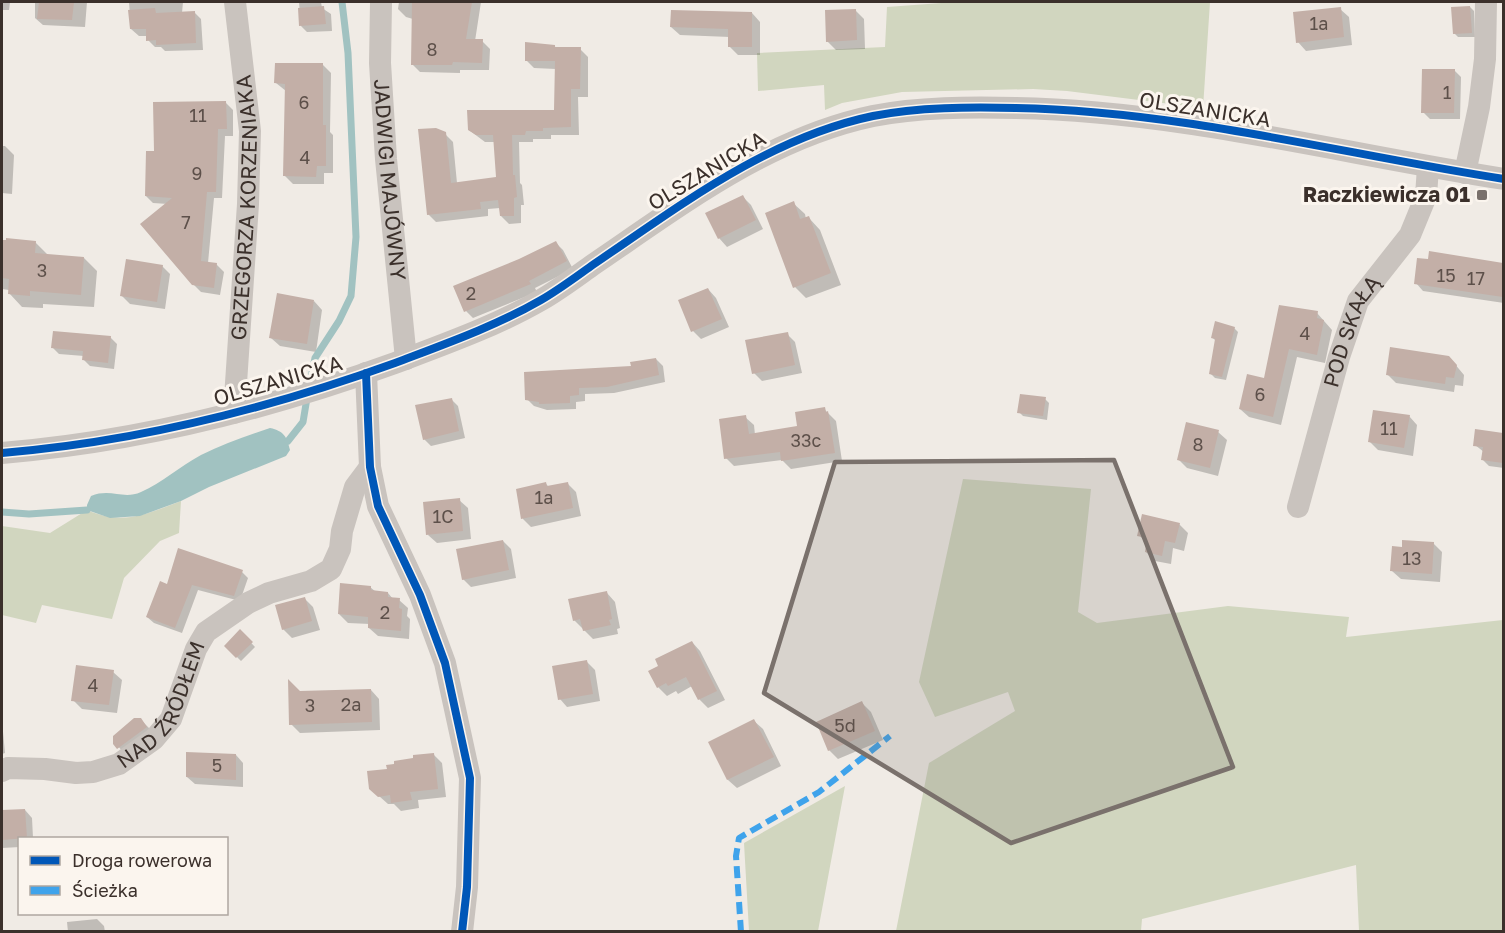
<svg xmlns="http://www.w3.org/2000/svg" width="1505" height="933" font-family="'Golos Text',sans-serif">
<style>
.green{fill:#d1d6bf}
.water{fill:#a1c2c1}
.shadow{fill:#0003}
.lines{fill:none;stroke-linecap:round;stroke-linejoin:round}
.stream{stroke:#a1c2c1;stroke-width:7}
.building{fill:#c3afa7}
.minor{stroke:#c9c3be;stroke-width:22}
.quiet{stroke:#3fa3eb;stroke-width:6;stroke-dasharray:12 6;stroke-linecap:butt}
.cycleway-casing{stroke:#fbf5ee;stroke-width:11}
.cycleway{stroke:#0057b8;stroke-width:8}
.marked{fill:#7a716c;fill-opacity:0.2;stroke:#7a716c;stroke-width:4.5;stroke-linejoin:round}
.poi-dot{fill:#7a716c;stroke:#fbf5ee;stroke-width:2}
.labels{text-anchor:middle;stroke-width:6;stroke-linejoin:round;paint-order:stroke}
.number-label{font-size:18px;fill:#5d504a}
.street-label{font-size:21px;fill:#3b302b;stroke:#fbf5ee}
.poi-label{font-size:21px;font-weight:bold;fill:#3b302b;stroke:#fbf5ee;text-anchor:end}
</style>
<rect width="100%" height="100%" fill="#f0ebe5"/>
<path class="green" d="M955 2H1210L1203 108 1067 91 1033 89 902 92 842 103 825 110 824 85 758 91 757 53 885 47 887 7Z
M963 479 1091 489 1078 612 1097 623 1228 606 1349 617 1346 637 1503 620V931H1359L1356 865 1142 919 1141 931H896L929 763 1015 711 1008 692 935 717 919 682Z
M181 501 179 533 160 541 124 578 112 619 42 605 36 623 2 615V526L50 533 87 510C124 526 146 514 181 501Z
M845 786 818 931H749L744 843Z"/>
<path class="water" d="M270 428C284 431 287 437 290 450L286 456 209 487 181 501 140 516 110 518 87 510V505L91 496C111 488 123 500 141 492 162 483 180 466 201 455 223 444 246 436 270 428Z"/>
<path class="shadow" d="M2 2H10L9 10H2Z
M35 2H87L85 27 43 25 35 18Z
M129 2H183L182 13 194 12 201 19 203 50 165 51 161 47H155L148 40V36H139L131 29Z
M299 2H321L322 8 331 14 332 31 307 32 301 26Z
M399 2H481L475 41H482L490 49 489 70H460V73L420 72 412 64 413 19 406 17 398 9Z
M1470 7 1474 11 1475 37H1458L1454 33Z
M1340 9 1349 17 1352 45 1306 51 1298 42Z
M856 11 864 19 865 49 836 50 827 41Z
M752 13 760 22V55H738L729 46 730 37 680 35 671 27Z
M554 46 557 48 580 49 588 57V97H578L579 135H551V139H533V142H519L520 183 522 185 524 205H521V223L509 224 501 216 500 208 488 209V216L436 222 428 214 445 134 453 142 457 183 498 179 495 142H485L469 130 555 111 556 69 534 68 526 60Z
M323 65 331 73 330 132 333 135V173H324V184H293L285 176 286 91 276 83Z
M1454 70 1461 77 1460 119H1430L1423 112Z
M225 102 233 110V136H225L222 198H214L208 263 216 264 224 272 220 295 201 292 193 284 168 204 153 203 146 196 155 153Z
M2 146H5L14 155 12 194 2 193Z
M743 197 751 205 763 229 727 247 719 238Z
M793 203 805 214 806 219 809 218 820 230 841 285 806 298 795 287Z
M2 242H35L49 256 84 258 97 271 94 307 43 304V308L22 307 9 293V290L2 289Z
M556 243 563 250 573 269 535 288 537 292 473 318 466 311 520 260Z
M1430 252 1504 264V303L1423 291 1416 283 1429 261Z
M162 266 170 274 165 309 130 304 122 296Z
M708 289 716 298 729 327 701 339 693 331Z
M314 301 322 310 316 352 280 346 271 338Z
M1280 306 1317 313 1332 330 1325 363 1297 357 1281 425 1249 417 1240 409 1265 379Z
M1234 328 1238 332 1226 380 1215 378 1211 374 1216 341 1213 338Z
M787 334 795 342 802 373 762 381 754 373Z
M110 337 117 344 114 369 90 366 83 359 84 356 59 354 53 348Z
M1449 357 1464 375 1463 386 1455 385 1454 392 1396 383 1388 375Z
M656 359 663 366 665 382 614 393 585 394V401L576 402V409L547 410 534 406 527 399Z
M451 399 458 406 465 438 431 446 424 439Z
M1045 399 1049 403 1047 420 1023 416 1019 412Z
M824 409 836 421 842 461 791 469 782 460 734 466 726 458 745 417 754 425 755 435 799 428Z
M1409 416 1417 425 1413 456 1378 450 1370 442Z
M1476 430 1504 434V468L1489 466 1483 460 1484 452 1475 445Z
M1218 432 1227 440 1218 476 1187 468 1179 460Z
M567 483 576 492 581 516 531 527 523 519 518 490 546 484 549 487Z
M459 500 468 508 471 539 437 543 428 535Z
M1179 524 1188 533 1184 551 1173 548 1171 564 1155 561 1146 552 1148 544 1139 535Z
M503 541 511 549 516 578 471 587 463 579Z
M1433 543 1442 552 1440 582 1401 579 1392 571Z
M242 572 248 578 240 601 198 590 182 633 154 623 147 617 168 586Z
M370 587 376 592 388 593 393 599 399 600 408 608 407 616 410 619 409 639 378 636 369 628 370 624 348 623 339 614Z
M607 593 615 602 620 628 617 629 618 634 593 639 574 620Z
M304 598 313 607 320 630 292 638 283 629Z
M240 631 255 647 241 661 226 646Z
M692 642 700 651 725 700 708 708 699 699 692 686 678 694 676 691 667 696 658 687 660 666Z
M587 662 595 670 600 701 567 707 560 699Z
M113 672 122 680 117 713 82 709 73 700Z
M371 690 379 699 380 730 300 733 291 724 300 692Z
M862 703 871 712 883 740 838 759 829 750Z
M141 720 150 729 127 756 115 743Z
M2 721 5 753 2 754Z
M754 721 763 729 781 766 737 788 728 780 710 743Z
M433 754 442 763 446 797 418 800 419 808 401 811 394 804H388L370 788 388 770Z
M236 755 243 763V787L195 784 187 777Z
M25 810 32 818 33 838H20V847L2 848V811Z
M97 919 104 926 105 932H68L67 922Z"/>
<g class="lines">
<path class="stream" d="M309 387 315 358 339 321 351 296 356 237 348 53 342 2
M288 441 303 422 307 398
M2 512 29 514 87 510"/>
</g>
<path class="building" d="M39 2H74L72 20 37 19Z
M412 2H472L466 39H483L482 63 453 62 452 65H411Z
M324 6 326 24 299 26 298 8Z
M1470 6 1472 33 1453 34 1451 7Z
M1341 7 1344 37 1296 43 1293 12Z
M155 8 156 13 195 11 196 43 156 45V40L146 41V29H130L128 10Z
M856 9 857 40 826 42 825 10Z
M671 10 752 12V47H728V29L670 27Z
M525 42 555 45V47H581L580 89H571V127L543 128V131H526L525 135H512L513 175H515L517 197 514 198V216H500L498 200 480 202 481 209 427 215 418 129 436 128 446 132 451 183 496 177 493 135H476L468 130 467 110H554L555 61H525Z
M275 63H323V125H326V166H317L316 177 283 176 285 84 274 83Z
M1422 69H1455L1454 113H1421Z
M226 101 227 129H218L216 192H207L201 261 217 263 214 288 192 285 140 224 172 198 145 196 146 151H154L153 102Z
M743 195 756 220 718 239 705 213Z
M794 201 800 219 809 216 831 273 793 288 765 213Z
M6 238 36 241 35 253 84 257 81 295 30 291V296L8 294 9 279 2 278V240H6Z
M556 241 567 261 529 281 531 284 464 312 453 286 519 259Z
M1429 251 1503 263V297L1414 284 1417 258 1428 259Z
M126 259 163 265 157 302 120 296Z
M708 288 722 319 691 332 678 300Z
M277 293 314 300 307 344 269 338Z
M1279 305 1318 311 1317 318 1324 320 1317 355 1289 349 1273 417 1239 409 1247 374 1264 378Z
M1215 321 1235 327 1222 377 1209 374 1215 339 1211 338Z
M53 331 111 336 108 363 82 360 83 351 51 348Z
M788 332 795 365 752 374 745 340Z
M1390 347 1449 356 1457 365 1454 378 1446 377 1445 384 1386 375Z
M656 358 659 375 607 387 579 388V395L570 396V403L539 404V402L525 400 524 372 631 366 630 362Z
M1020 394 1046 397 1043 416 1017 413Z
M452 398 459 431 423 440 415 405Z
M825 407 826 412 828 411 835 453 781 461 780 452 724 459 719 419 746 415 749 434 797 426 795 412Z
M1373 410 1410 415 1404 448 1368 442Z
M1186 422 1219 430 1210 468 1177 460Z
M1475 429 1503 433V463L1481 460 1483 447 1473 446Z
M546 482 547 486 568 482 573 508 521 519 516 489Z
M460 498 463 531 426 535 423 502Z
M1142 514 1180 523 1175 543 1165 541 1162 556 1145 552 1147 538 1137 536Z
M503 540 509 570 462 580 456 549Z
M1402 540 1434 542 1432 574 1390 571 1392 546 1402 547Z
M178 548 243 570 234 596 192 585 175 628 146 617 160 581 167 584Z
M340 583 371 586V590L388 592V597L400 598 399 608 402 609 401 631 368 628V617L338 614Z
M607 591 612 619 609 620 611 625 583 631 580 619 573 621 568 599Z
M305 597 312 621 282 630 275 605Z
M240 629 253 642 236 658 224 646Z
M692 641 717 691 698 700 686 677 668 686 666 683 657 688 648 671 658 666 655 659Z
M587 660 593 694 558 700 552 666Z
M76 665 114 670 109 705 71 701Z
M288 679 300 691 371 689 372 722 289 725Z
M862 701 875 731 828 751 816 722Z
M134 718H141L147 727 117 749 113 744V736Z
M754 719 774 757 727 780 708 742Z
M186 752 236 754V780L186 777Z
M434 753 438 789 410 792 412 800 391 803 390 795 378 797 369 789 367 771 387 769 386 765 394 764V761L413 758V755Z
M25 809 27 838 2 840V810Z"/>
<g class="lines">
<g class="minor">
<path id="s1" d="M381 2 380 63 386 159 406 359"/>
<path d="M1465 173 1479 107 1485 59 1486 2"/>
<path d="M366 373 370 467 378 506 420 595 445 663 470 778 467 887 462 932"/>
<path id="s2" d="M234 413 248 204 250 131 235 2"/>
<path d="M2 453C137 442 268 409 395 363 445 344 496 326 541 300 560 289 577 276 594 264 681 205 768 138 873 116 919 107 969 107 1016 108 1181 111 1342 154 1504 179"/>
<path id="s3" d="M1298 507 1339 357 1358 301 1410 235 1426 196 1428 167"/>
<path id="s4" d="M2 771 8 768 45 769 76 773 93 772 119 764 154 739 171 719 196 649 206 632 248 603 269 593 311 581 331 569 340 549 342 531 355 487 370 467"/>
</g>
<path class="quiet" d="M741 932 736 856 739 838 819 792 890 736"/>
<defs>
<path id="cycleway" d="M366 373 370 467 378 506 420 595 445 663 470 778 467 887 462 932
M2 453C137 442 268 409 395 363 445 344 496 326 541 300 560 289 577 276 594 264 681 205 768 138 873 116 919 107 969 107 1016 108 1181 111 1342 154 1504 179"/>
</defs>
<use href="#cycleway" class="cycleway-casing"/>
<use href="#cycleway" class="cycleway"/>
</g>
<path class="marked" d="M1114 460 1233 767 1011 843 764 693 835 462Z"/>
<rect class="poi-dot" x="1476" y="189" width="12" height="12" rx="3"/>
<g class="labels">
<g class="number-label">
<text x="1319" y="30">1a</text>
<text x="432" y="56">8</text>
<text x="1447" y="99">1</text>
<text x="304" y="109">6</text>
<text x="198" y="122">11</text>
<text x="305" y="164">4</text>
<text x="197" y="180">9</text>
<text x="186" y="229">7</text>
<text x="42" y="277">3</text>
<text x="1446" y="282">15</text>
<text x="1476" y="285">17</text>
<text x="471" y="300">2</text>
<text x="1305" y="340">4</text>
<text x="1260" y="401">6</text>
<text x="1389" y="435">11</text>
<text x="806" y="447">33c</text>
<text x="1198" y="451">8</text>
<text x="544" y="504">1a</text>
<text x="443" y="523">1C</text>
<text x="1412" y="565">13</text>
<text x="385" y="619">2</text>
<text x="93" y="692">4</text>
<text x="351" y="711">2a</text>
<text x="310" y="712">3</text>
<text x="845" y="732">5d</text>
<text x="217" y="772">5</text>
</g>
<g class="street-label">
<text transform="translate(1205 110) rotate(9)" y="7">OLSZANICKA</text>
<text transform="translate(707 171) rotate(-31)" y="7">OLSZANICKA</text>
<text dy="7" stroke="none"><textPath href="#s1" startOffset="178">JADWIGI MAJÓWNY</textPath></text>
<text dy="7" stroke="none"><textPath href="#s2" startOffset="206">GRZEGORZA KORZENIAKA</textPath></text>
<text dy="7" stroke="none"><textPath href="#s3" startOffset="184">POD SKAŁĄ</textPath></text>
<text transform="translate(278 381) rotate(-16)" y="7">OLSZANICKA</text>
<text dy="7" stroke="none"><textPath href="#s4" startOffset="195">NAD ŹRÓDŁEM</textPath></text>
</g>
<g class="poi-label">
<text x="1470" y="202">Raczkiewicza 01</text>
</g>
</g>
<rect width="1505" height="933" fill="none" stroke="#3b302b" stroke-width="6"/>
<rect x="18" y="837" width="210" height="78" fill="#fbf5ee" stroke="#aea6a0" stroke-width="1.5"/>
<rect x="30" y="856" width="30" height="9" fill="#0057b8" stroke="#aea6a0" stroke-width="1.5"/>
<text x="72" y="867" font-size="18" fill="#3b302b">Droga rowerowa</text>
<rect x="30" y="886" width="30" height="9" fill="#3fa3eb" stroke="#aea6a0" stroke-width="1.5"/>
<text x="72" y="897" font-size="18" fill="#3b302b">Ścieżka</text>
</svg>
